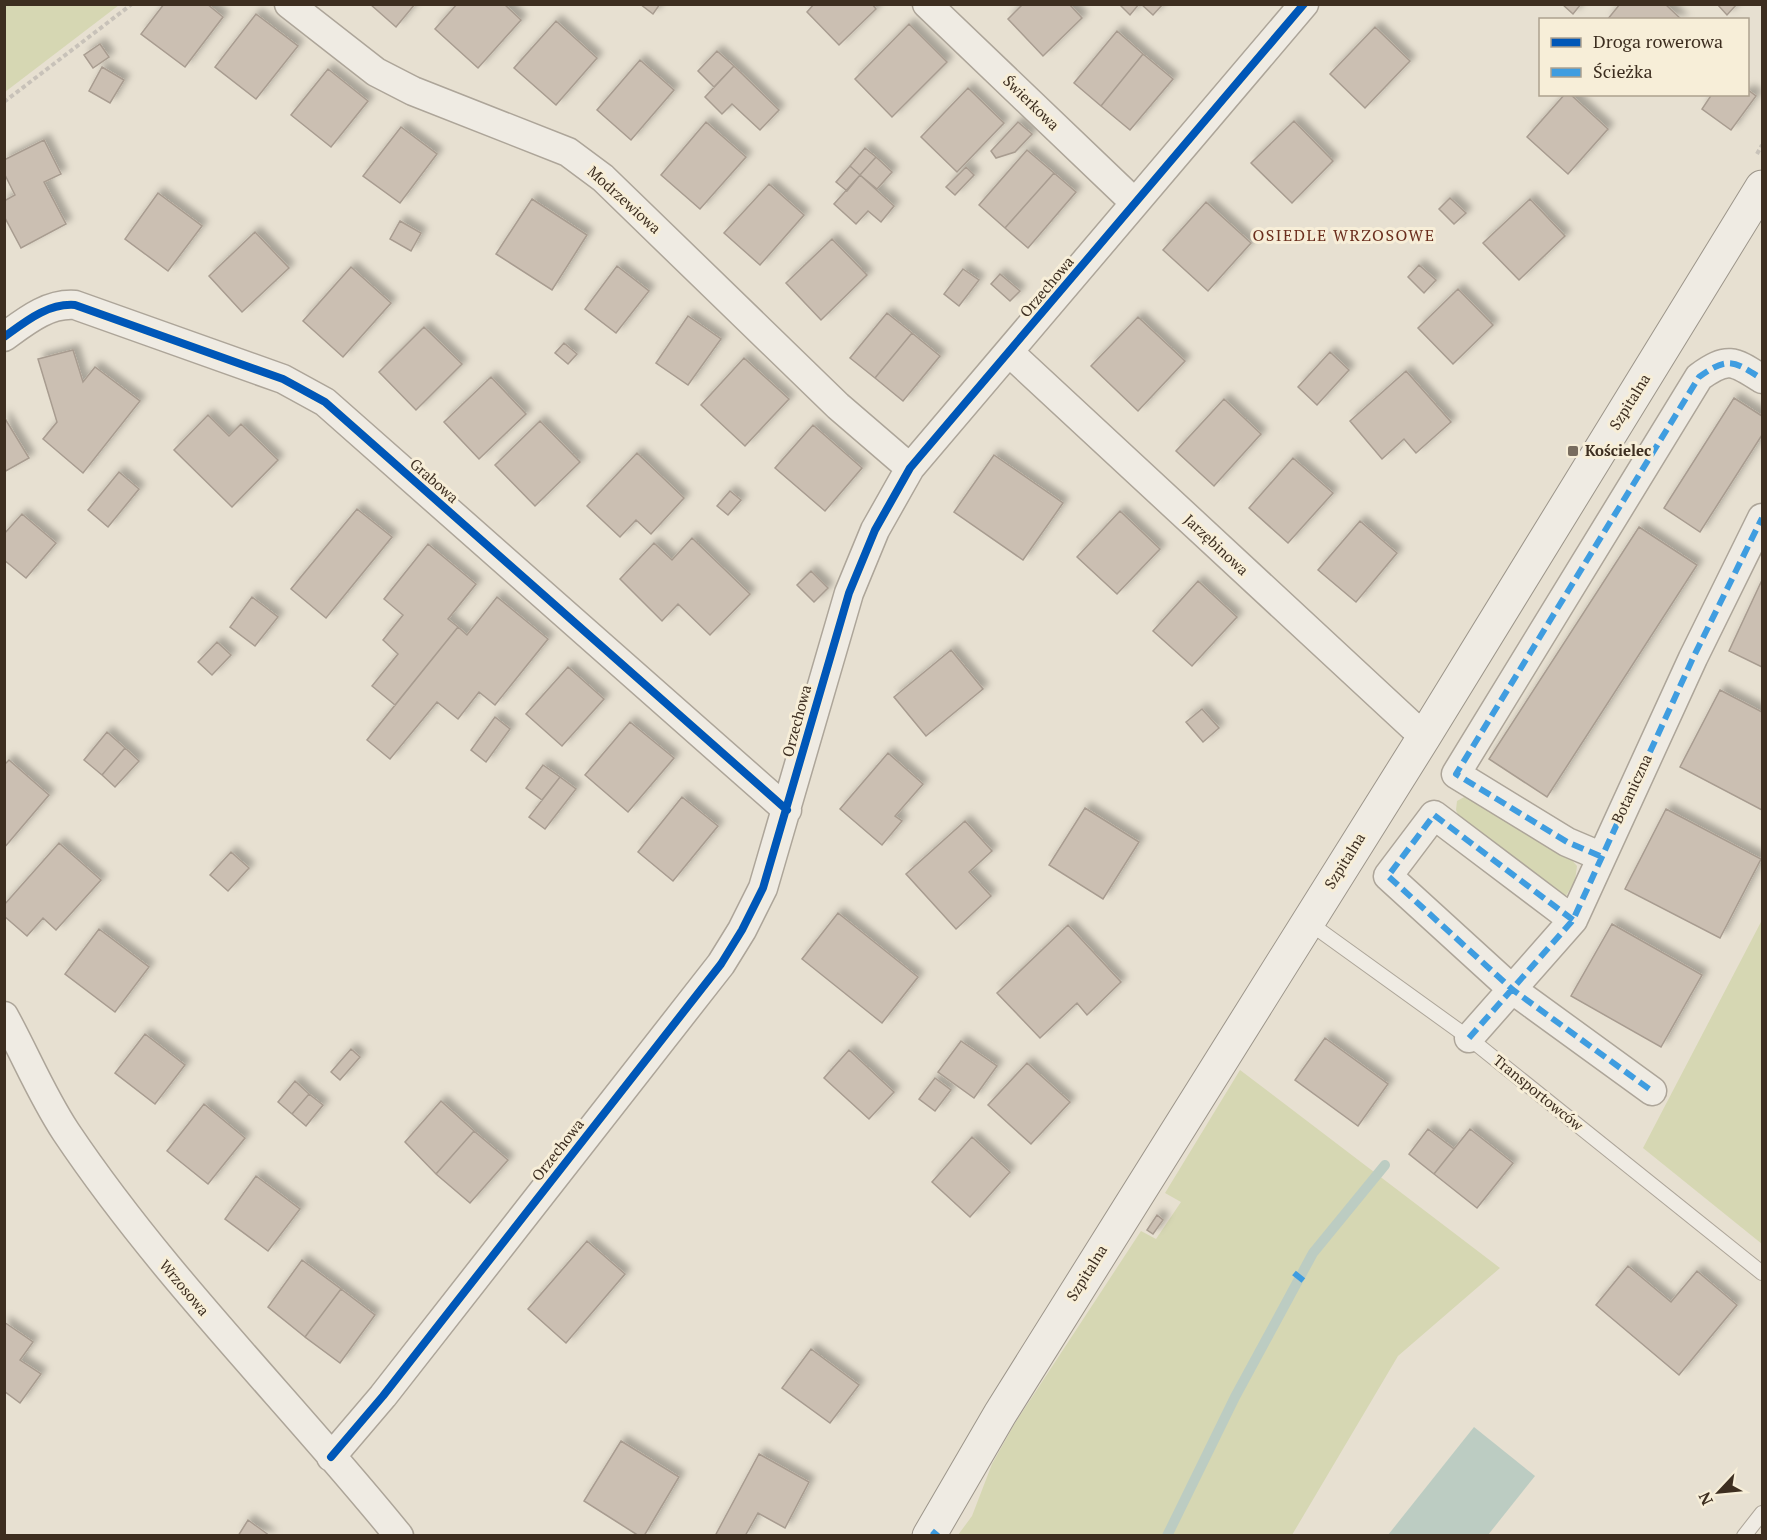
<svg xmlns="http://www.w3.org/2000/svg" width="1767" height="1540" font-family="'PT Serif',serif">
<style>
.green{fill:#d6d7b3}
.water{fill:#bcccc2}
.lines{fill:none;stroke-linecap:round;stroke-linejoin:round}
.stream{stroke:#bcccc2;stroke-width:10}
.building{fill:#cbbfb2;stroke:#a89c90;stroke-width:1.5;filter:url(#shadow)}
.lane-casing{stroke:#ada599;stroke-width:16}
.street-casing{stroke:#ada599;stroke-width:31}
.secondary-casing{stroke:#9c958a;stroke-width:35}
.path{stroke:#c8c2b9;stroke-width:4;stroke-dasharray:4.5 3;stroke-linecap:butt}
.lane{stroke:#efebe3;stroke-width:14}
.street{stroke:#efebe3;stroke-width:28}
.secondary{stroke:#efebe3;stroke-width:33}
.quiet{stroke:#3f9de0;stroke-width:6;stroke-dasharray:12 6;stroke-linecap:butt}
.cycleway-casing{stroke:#f7eed8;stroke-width:11}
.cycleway{stroke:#0057b8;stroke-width:8}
.poi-dot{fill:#786c5e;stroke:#f7eed8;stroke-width:2}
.labels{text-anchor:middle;stroke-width:6;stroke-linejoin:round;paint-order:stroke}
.street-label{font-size:15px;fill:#3d2e20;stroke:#f7eed8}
.poi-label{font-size:15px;font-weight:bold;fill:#3d2e20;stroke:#f7eed8;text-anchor:start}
.neighbourhood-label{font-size:16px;letter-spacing:1.5px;fill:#6b2e1e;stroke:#f7eed8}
</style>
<defs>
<filter id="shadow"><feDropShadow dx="5.5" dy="-5.5" stdDeviation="3" flood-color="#0004"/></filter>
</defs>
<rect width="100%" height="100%" fill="#e7e0d1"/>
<path class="green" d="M5 4H119V5L5 92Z
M1466 796 1565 852 1577 866 1575 881 1564 899 1459 817 1456 810 1457 801Z
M1762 920V1244L1643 1148Z
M1240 1070 1500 1268 1398 1356 1292 1535H958L972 1516 992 1464 1015 1423 1141 1231 1156 1239 1181 1202 1165 1193Z"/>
<path class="water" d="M1474 1427 1535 1476 1488 1535H1388Z"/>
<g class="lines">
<path class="stream" d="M1167 1536 1235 1397 1313 1253 1385 1165"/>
</g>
<path class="building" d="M164 4H207L223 17 185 67 141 34Z
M370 4H415L396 27Z
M457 4H504L521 20 478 68 435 29Z
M640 4H660L653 14Z
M814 4H872L876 9 839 45 807 12Z
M1023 4H1069L1082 18 1043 56 1008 19Z
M1119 4H1139L1130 15Z
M1141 4H1163L1153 15Z
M1562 4H1581L1573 14Z
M1620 4H1665L1682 20H1607Z
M1717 4H1737L1727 15Z
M256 14 298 46 256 99 215 67Z
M556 21 597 58 556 105 514 68Z
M909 24 947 62 892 117 855 79Z
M1375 27 1410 61 1365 108 1330 74Z
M1117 31 1143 54 1101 106 1074 83Z
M100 44 109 57 93 68 84 55Z
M717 51 734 66 714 87 698 71Z
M1143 54 1173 79 1130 130 1101 106Z
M640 60 674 90 631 140 597 110Z
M734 66 779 110 760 130 732 104 722 114 705 97Z
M102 67 124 80 110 103 89 91Z
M328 69 368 101 331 147 291 115Z
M968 88 1004 123 957 172 921 137Z
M1748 90 1756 96 1731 130 1702 109 1712 94H1748Z
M1565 94H1570L1608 129 1568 174 1527 137Z
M1294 121 1333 161 1292 203 1251 163Z
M706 122 746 157 700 209 661 175Z
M1018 122 1032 134 1015 152 996 158 991 151Z
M401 127 437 154 400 203 363 176Z
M44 140 61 174 44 182 66 224 21 248 4 216V201L15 195 4 173V160Z
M865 148 876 157 860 175 850 166Z
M1027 150 1054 173 1005 228 979 205Z
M876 157 892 172 877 189 860 175Z
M850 166 860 175 847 191 836 182Z
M966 167 974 175 955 195 946 187Z
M1054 173 1076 192 1028 248 1005 228Z
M860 175 894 206 881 222 868 211 856 224 834 204Z
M769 184 804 215 760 265 724 233Z
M158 193 202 226 168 271 125 239Z
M1450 198 1466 213 1454 224 1439 209Z
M532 199 587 235 552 290 496 254Z
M1530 199 1565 236 1519 280 1483 243Z
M1206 202 1251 243 1208 291 1163 250Z
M400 221 421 233 411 251 390 239Z
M255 232 289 268 242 312 209 276Z
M832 239 867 275 821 320 786 283Z
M1419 265 1436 280 1424 293 1408 277Z
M617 266 649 291 616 333 585 309Z
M351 267 391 303 343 357 303 321Z
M963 269 979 280 959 306 944 294Z
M1000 274 1020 291 1010 301 991 284Z
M1458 289 1493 325 1453 364 1418 328Z
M887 313 912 333 875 378 850 358Z
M688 316 721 339 688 385 656 363Z
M1138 317 1185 361 1138 411 1091 366Z
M424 327 462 364 416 410 379 372Z
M912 333 940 356 903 401 875 378Z
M564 343 577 354 568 364 555 353Z
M73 350 83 382 95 367 140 401 83 473 43 439 57 422 38 359Z
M1330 352 1349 370 1317 405 1298 387Z
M744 358 789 399 745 446 701 405Z
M1406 371 1451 422 1416 453 1404 439 1382 459 1350 421Z
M491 377 526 414 479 459 444 422Z
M1734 398 1762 416V435L1700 532 1664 508Z
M1224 399 1261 434 1214 486 1176 451Z
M208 415 229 436 241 424 278 460 232 507 174 450Z
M4 417 29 458 4 472Z
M540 421 580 462 535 506 495 465Z
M813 425 862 468 825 511 775 468Z
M637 453 684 498 651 534 636 520 620 537 587 506Z
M994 455 1063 503 1023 560 954 512Z
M1293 458 1333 493 1288 543 1249 508Z
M119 472 139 489 108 527 88 510Z
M730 491 741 500 728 515 717 506Z
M357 509 392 537 326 618 291 589Z
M1120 511 1160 549 1117 594 1077 557Z
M22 514 56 543 26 578 4 560V534Z
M1360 521 1397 553 1356 602 1318 570Z
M1639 527 1697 565 1547 797 1489 759Z
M692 538 750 594 710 635 678 604 662 621 620 579 654 543 672 560Z
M428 544 476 584 448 619 458 627 395 705 372 686 398 654 383 640 403 615 384 599Z
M811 571 828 588 814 602 797 585Z
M1762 580V667L1729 651Z
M1198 581 1237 617 1192 666 1153 631Z
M252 597 278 617 255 646 230 627Z
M497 597 548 639 495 705 479 692 458 719 437 702 390 759 367 740 458 627 467 635Z
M217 642 231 655 212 675 198 662Z
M951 650 983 689 926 736 894 697Z
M568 667 604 699 562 746 526 714Z
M1720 690 1762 712V810L1680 767Z
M1202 709 1219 728 1203 742 1186 722Z
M495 717 510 729 486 762 471 750Z
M630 722 674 758 628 812 585 775Z
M107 732 125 748 102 775 84 760Z
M125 748 139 761 115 787 102 775Z
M888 753 923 784 895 816 902 821 882 845 840 809Z
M9 760 49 795 4 848V765Z
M543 765 560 777 542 800 526 788Z
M560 777 576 789 545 829 529 817Z
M682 797 718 826 673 881 638 852Z
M1085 808 1139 842 1103 899 1049 865Z
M1666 809 1761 859 1720 938 1625 889Z
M965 821 992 851 969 872 991 896 956 929 906 874Z
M59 843 101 880 56 930 43 918 27 936 4 916V905Z
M231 852 249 868 228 891 210 875Z
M838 913 918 977 882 1023 802 959Z
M1612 924 1702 975 1661 1047 1571 996Z
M1068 925 1121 982 1087 1015 1077 1003 1040 1038 997 993Z
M99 929 149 967 115 1012 65 974Z
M145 1034 185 1065 155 1104 115 1073Z
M1325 1038 1388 1084 1358 1126 1295 1080Z
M961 1041 997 1066 974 1098 938 1072Z
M351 1049 360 1057 340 1080 331 1072Z
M849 1050 894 1092 869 1119 824 1078Z
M1027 1063 1070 1102 1031 1144 988 1105Z
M935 1078 951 1090 935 1111 919 1099Z
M295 1081 309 1094 292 1114 278 1102Z
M309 1094 323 1105 306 1126 292 1114Z
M441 1101 474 1131 436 1174 405 1142Z
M204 1104 245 1138 208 1184 167 1151Z
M1428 1129 1454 1149 1434 1174 1409 1154Z
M1470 1129 1513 1163 1477 1208 1434 1174Z
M474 1131 508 1160 470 1203 436 1174Z
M972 1137 1010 1172 970 1217 932 1182Z
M256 1176 300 1209 268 1251 225 1219Z
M1157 1215 1163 1220 1153 1234 1147 1230Z
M587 1241 625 1274 566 1343 528 1309Z
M302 1260 341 1289 305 1337 268 1307Z
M1628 1266 1671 1302 1697 1271 1737 1305 1679 1375 1596 1305Z
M341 1289 375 1315 340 1363 305 1337Z
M4 1322 33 1342 20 1360 41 1374 20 1403 4 1391Z
M811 1349 859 1385 830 1423 782 1388Z
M621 1441 679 1477 644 1536H639L584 1501Z
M759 1454 809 1482 785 1528 758 1513 745 1536H715Z
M248 1520 270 1536H238Z"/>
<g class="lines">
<defs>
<path id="lane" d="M1308 922 1469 1038 1762 1273
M1744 1536 1762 1513"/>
<path id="street" d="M289 4 376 72 413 91 568 152 603 178 838 406 910 468
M927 4 1134 202
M4 337C26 321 48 303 75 305L283 379 325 402 787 810
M1010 353 1424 737
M1600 856 1567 842 1456 774 1699 377C1728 356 1734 361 1762 379
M1573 920 1434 815 1388 876 1513 990 1652 1091
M4 1016C25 1054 42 1096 66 1132 164 1278 289 1400 399 1536
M1469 1038 1573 920 1693 658 1762 518
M331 1457 383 1396 721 964 742 930 763 888 849 593 875 530 910 468 1304 4"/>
<path id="secondary" d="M929 1536 1000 1414 1424 737 1762 187"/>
</defs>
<use href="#lane" class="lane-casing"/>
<use href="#street" class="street-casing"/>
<use href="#secondary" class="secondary-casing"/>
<path class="path" d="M4 102 132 4
M1757 154 1762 145"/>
<use href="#lane" class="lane"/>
<use href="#street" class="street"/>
<use href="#secondary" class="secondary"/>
<path class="quiet" d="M1600 856 1567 842 1456 774 1699 377C1728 356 1734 361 1762 379
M1573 920 1434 815 1388 876 1513 990 1652 1091
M1469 1038 1573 920 1693 658 1762 518
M1294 1273 1304 1281
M932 1531 938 1536"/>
<defs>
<path id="cycleway" d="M4 337C26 321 48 303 75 305L283 379 325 402 787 810
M331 1457 383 1396 721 964 742 930 763 888 849 593 875 530 910 468 1304 4"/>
</defs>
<use href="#cycleway" class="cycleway-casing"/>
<use href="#cycleway" class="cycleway"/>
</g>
<rect class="poi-dot" x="1567" y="445" width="12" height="12" rx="3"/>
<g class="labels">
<g class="street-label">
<text transform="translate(1031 103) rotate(44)" y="5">Świerkowa</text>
<text transform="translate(624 200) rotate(42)" y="5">Modrzewiowa</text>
<text transform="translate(1047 287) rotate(-50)" y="5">Orzechowa</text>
<text transform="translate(1630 402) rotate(-58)" y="5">Szpitalna</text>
<text transform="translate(434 481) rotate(41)" y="5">Grabowa</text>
<text transform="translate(1216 545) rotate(43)" y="5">Jarzębinowa</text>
<text transform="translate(797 721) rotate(-75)" y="5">Orzechowa</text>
<text transform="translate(1632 789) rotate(-65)" y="5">Botaniczna</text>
<text transform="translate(1345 861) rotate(-58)" y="5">Szpitalna</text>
<text transform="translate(1538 1093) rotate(39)" y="5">Transportowców</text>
<text transform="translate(558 1150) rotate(-52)" y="5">Orzechowa</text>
<text transform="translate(1087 1273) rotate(-58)" y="5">Szpitalna</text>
<text transform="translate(184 1288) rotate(50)" y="5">Wrzosowa</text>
</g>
<g class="poi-label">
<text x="1585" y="456">Kościelec</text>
</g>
<g class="neighbourhood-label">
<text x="1344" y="241">OSIEDLE WRZOSOWE</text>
</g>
</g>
<rect width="1767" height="1540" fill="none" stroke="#3d2e20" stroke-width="12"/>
<rect x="1539" y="18" width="210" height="78" fill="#f7eed8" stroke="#ada18e" stroke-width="1.5"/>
<rect x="1551" y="38" width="30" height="9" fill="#0057b8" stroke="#ada18e" stroke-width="1.5"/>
<text x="1593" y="48" font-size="18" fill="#3d2e20">Droga rowerowa</text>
<rect x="1551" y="68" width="30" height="9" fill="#3f9de0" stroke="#ada18e" stroke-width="1.5"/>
<text x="1593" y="78" font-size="18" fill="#3d2e20">Ścieżka</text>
<g transform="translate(1719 1492) rotate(244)" stroke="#f7eed8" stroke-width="4.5" paint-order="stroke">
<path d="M0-4.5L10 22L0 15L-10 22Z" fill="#3d2e20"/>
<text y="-9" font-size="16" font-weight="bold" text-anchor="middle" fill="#3d2e20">N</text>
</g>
</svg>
